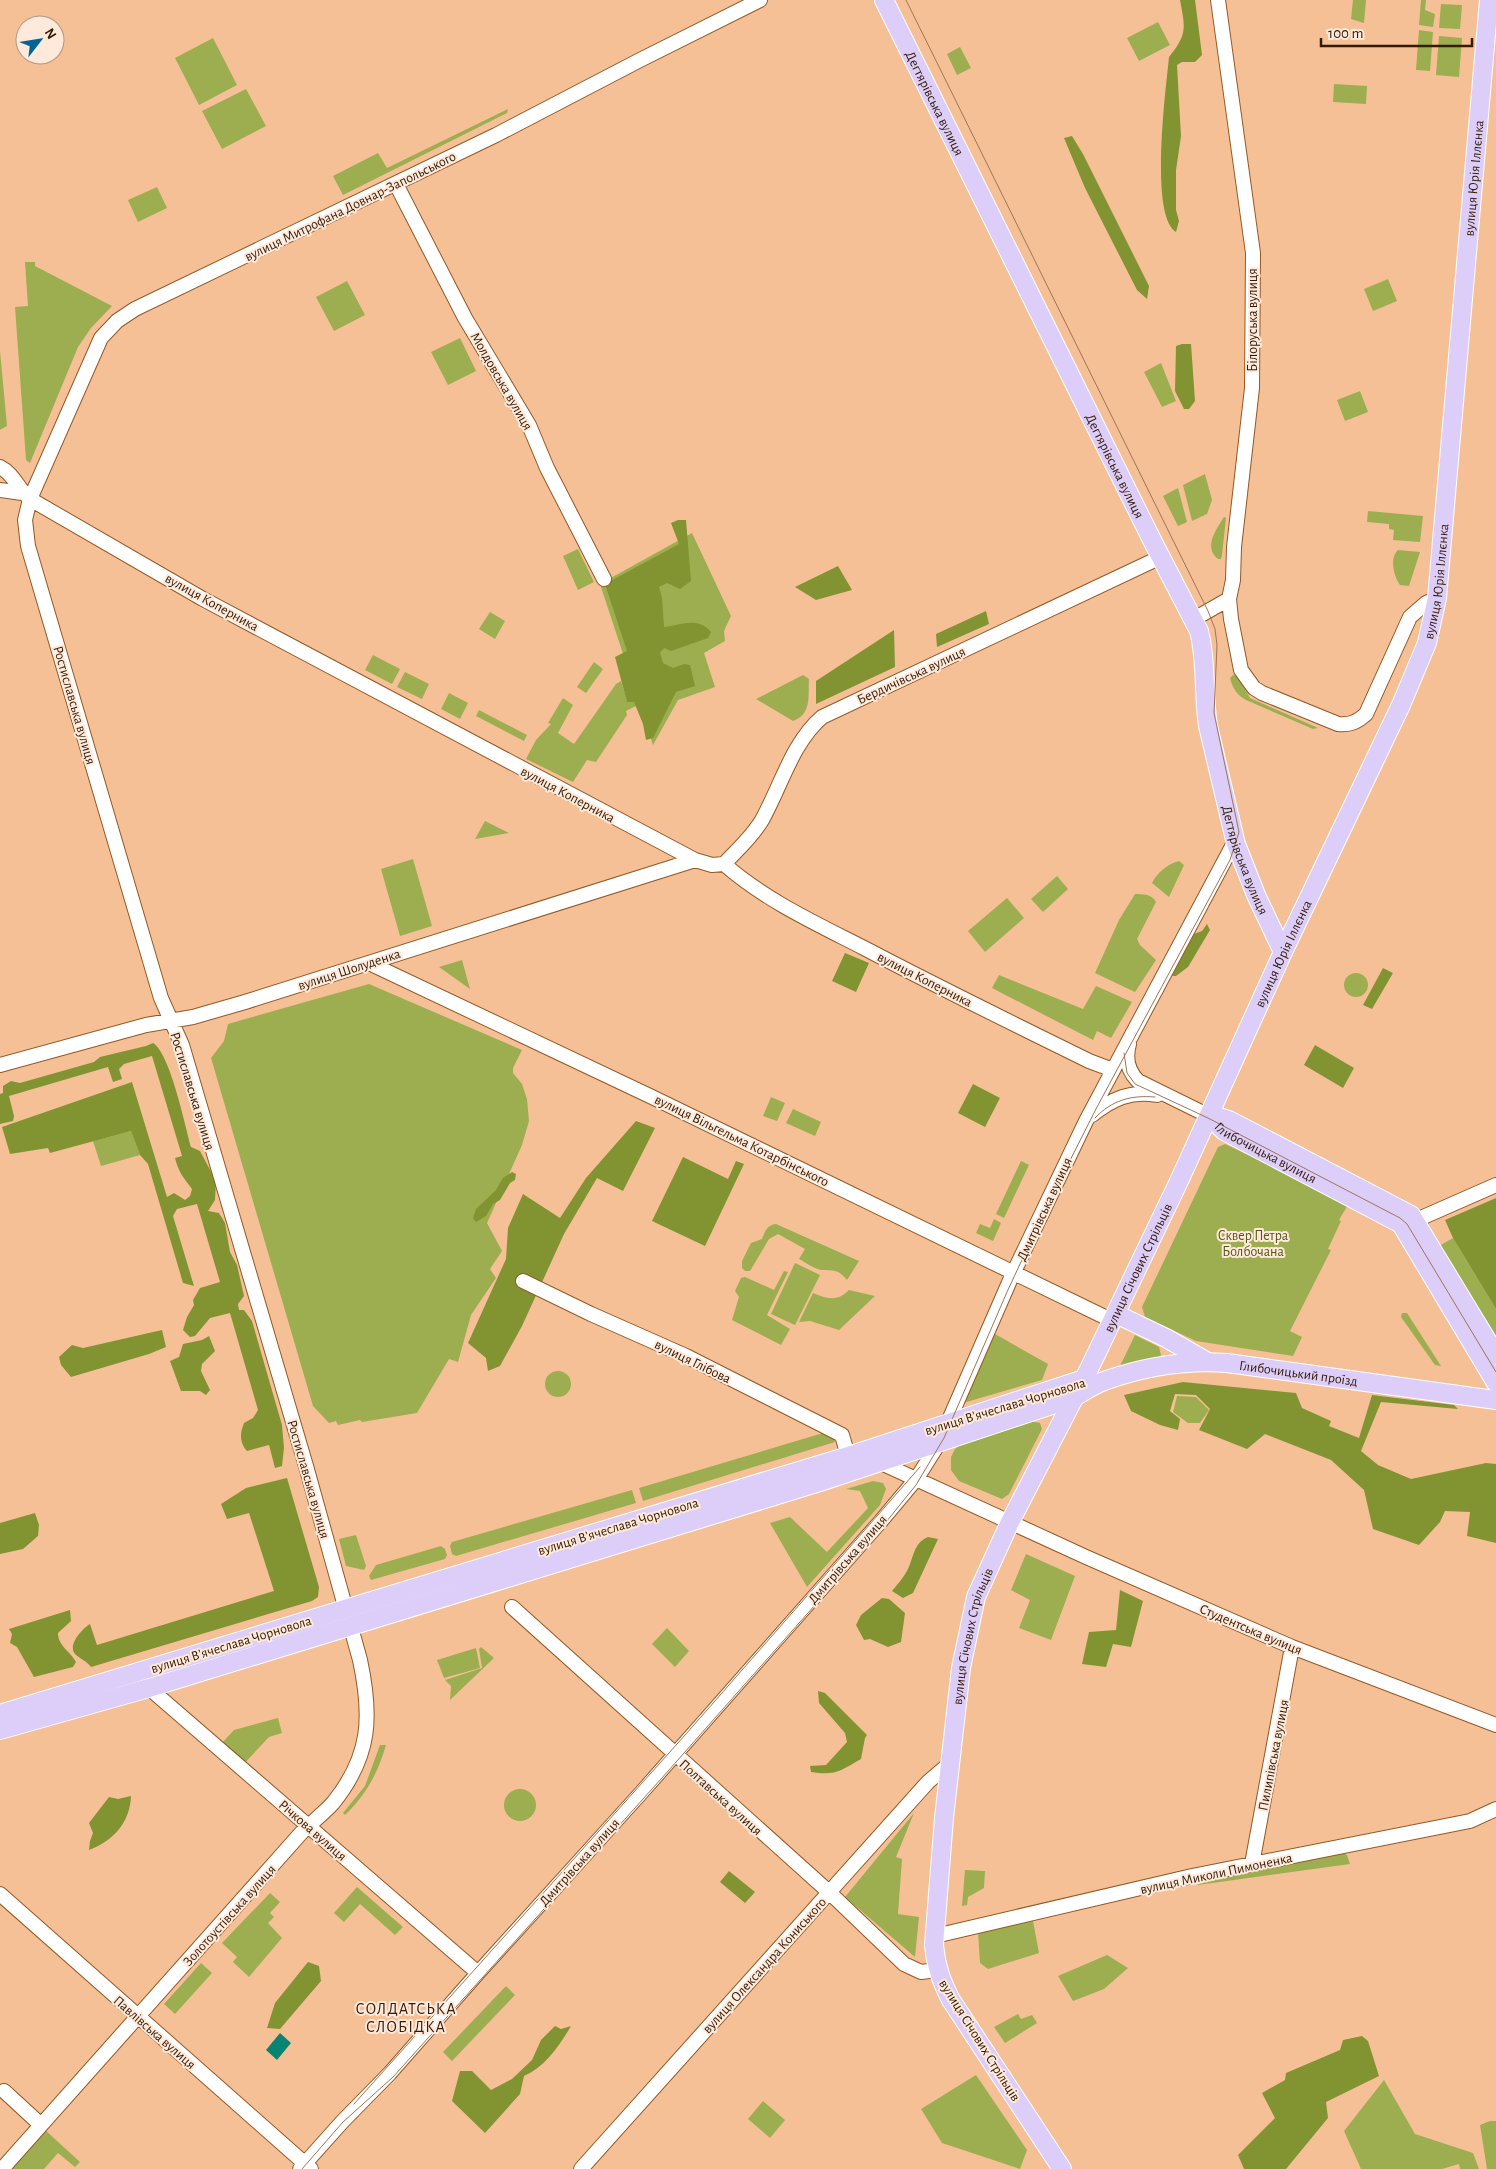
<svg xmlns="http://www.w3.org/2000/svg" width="1496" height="2169" font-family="'Alegreya Sans',sans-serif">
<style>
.green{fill:#9cae4f}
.forest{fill:#829331}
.water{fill:#098472}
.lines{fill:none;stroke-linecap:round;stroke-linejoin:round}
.minor-casing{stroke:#945823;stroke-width:16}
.major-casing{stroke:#fff;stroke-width:20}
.minor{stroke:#fff;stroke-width:14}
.major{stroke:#dccef9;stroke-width:18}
.tram{stroke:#9e7555;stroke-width:1}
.labels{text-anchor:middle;stroke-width:4;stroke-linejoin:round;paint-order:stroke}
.street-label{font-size:14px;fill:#341b06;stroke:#fee9da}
.park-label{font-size:14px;fill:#4f5a15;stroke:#fee9da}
.quarter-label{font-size:16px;letter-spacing:1px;fill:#341b06;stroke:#fee9da}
</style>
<rect width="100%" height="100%" fill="#f6c097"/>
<path class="green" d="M1353 0H1366L1364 23 1351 19Z
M1421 0H1426L1425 10 1435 14 1433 27 1419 25Z
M1441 4 1462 5 1460 29 1439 28Z
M1158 22 1170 45 1139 61 1127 38Z
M1419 30 1433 32 1430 71 1416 70Z
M1439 36 1462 38 1459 77 1436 75Z
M213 38 237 85 199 105 175 58Z
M960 47 971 68 957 75 947 54Z
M1334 84 1367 86 1366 104 1333 102Z
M246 89 266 126 222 149 202 111Z
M508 109 507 113 343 195 333 176 378 153 387 168Z
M157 187 167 208 138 222 128 200Z
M25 262H35V266L112 306 91 328 78 347 30 463 26 460 15 307 28 306Z
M1388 279 1397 301 1373 311 1364 289Z
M347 281 365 315 334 331 316 297Z
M460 338 476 371 448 385 431 352Z
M0 351 7 426 0 430Z
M1161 363 1176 401 1162 407 1144 372Z
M1360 391 1368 412 1345 421 1337 400Z
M1205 474 1212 500 1207 514 1192 521 1183 485Z
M1178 488 1187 522 1178 526 1163 496Z
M1368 511 1423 516 1420 542 1393 540 1394 530 1389 529V524L1367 522Z
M1224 517 1226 518 1222 555 1221 559H1218C1203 547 1216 530 1224 517Z
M692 533 731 616 724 631 725 641 704 653 715 687 678 700 653 745 600 584Z
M578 549 594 582 578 590 563 556Z
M1398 550 1420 552 1409 586 1400 585C1394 577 1389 558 1398 550Z
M490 612 505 621 495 639 479 629Z
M373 655 400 669 392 684 365 670Z
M594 662 603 669 586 693 577 687Z
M405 672 429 684 422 699 397 687Z
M803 675 809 679C808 696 812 714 793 721L756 699Z
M1233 675 1237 676 1250 698 1318 728 1313 729 1246 700C1237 695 1233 689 1230 678Z
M621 681 627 701H634L636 706 626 711 627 715 596 762 587 760 573 782 526 759 536 740 551 724 548 723 563 698 573 705 558 733 574 744 616 684Z
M449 693 468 703 460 719 441 709Z
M479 710 527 735 524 741 476 716Z
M485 821 509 833 475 839Z
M413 859 432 926 400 936 381 869Z
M1179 861 1184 865 1169 897 1152 883C1157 873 1167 864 1179 861Z
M1057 876 1068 889 1043 912 1031 899Z
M1135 894C1143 894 1152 894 1156 902L1137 939 1140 945 1156 960 1135 992 1095 973 1119 920Z
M1007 898 1024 918 985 952 968 931Z
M462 960 470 989 439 967Z
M1344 985a12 12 0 1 1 24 0a12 12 0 1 1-24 0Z
M999 975 1083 1009 1096 986 1132 1002 1111 1038 1097 1031 1093 1040 992 988Z
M369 984 522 1050 513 1068V1073L522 1084 527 1099 529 1121 522 1145 487 1223 502 1251 490 1269 496 1278 471 1315 458 1362 449 1359 417 1413 362 1422 360 1420 338 1425 336 1421 329 1423 313 1406 211 1058 224 1041 228 1024Z
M771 1097 785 1103 777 1121 763 1116Z
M793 1109 821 1122 815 1136 786 1123Z
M131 1131 140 1155 101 1166 93 1141Z
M1225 1144 1349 1203 1339 1220 1341 1221 1328 1249 1331 1250 1290 1331 1302 1337 1293 1356 1196 1341 1145 1317 1142 1307 1218 1147Z
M1021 1161 1029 1165 1004 1218 996 1214Z
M994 1219 1001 1223 993 1241 976 1233 980 1224 990 1228Z
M776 1224 859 1261 847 1280C838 1269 835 1271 822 1270 815 1269 806 1263 799 1259L805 1249 778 1234 769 1239 750 1271H745L742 1268V1261L751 1243 762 1239C765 1231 767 1225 776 1224Z
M1453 1238 1496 1309V1340L1439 1246Z
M795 1263 820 1275 795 1325 771 1314Z
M784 1271 788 1272 767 1315 790 1329 781 1345 732 1320 739 1297 735 1291 741 1278 745 1277 774 1290Z
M849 1290 875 1296 839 1330 810 1321 799 1322 813 1293C827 1299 837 1302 849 1290Z
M1402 1313H1407L1441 1366 1435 1365 1401 1317Z
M995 1334 1048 1364 1042 1380 963 1403Z
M1135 1335 1159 1347 1161 1355 1158 1359 1120 1366Z
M545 1384a13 13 0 1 1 26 0a13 13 0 1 1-26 0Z
M1177 1396 1196 1397 1209 1410 1200 1423H1188L1173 1412Z
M1029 1421 1040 1423 1042 1429 1009 1494 1002 1499 959 1481 951 1470V1457L955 1449 965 1442Z
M823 1433 833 1438 835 1442 643 1501 639 1488Z
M873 1481 883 1483 886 1489 880 1505 807 1587 770 1523 790 1517 827 1552 868 1508 860 1491 846 1489Z
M632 1490 636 1503 456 1556 452 1554 450 1546 452 1542Z
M356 1535 366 1566 364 1570 346 1566 339 1539Z
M441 1546 445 1549 447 1555 445 1559 371 1580 369 1576 376 1565Z
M1026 1554 1075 1576 1051 1640 1019 1628 1030 1600 1011 1590Z
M667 1628 689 1651 675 1667 652 1644Z
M481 1647 494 1658 450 1700 451 1686 445 1680 482 1668 479 1649Z
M476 1648 480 1668 444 1678 437 1660Z
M278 1718 282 1733 269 1737 242 1766 220 1745 234 1730Z
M380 1745H386C378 1773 366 1795 345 1815L343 1813 365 1786Z
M504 1805a16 16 0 1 1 32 0a16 16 0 1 1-32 0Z
M914 1813 896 1857 902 1859 898 1914 919 1917 915 1957 845 1897Z
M1340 1852 1347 1855 1350 1864 1198 1885V1878Z
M965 1870 985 1871 984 1888 968 1897 967 1905 962 1906Z
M357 1887 403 1927 395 1935 360 1904 344 1922 334 1913Z
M270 1893 280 1902 270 1913 274 1917 268 1923 282 1938 249 1977 233 1962 237 1957 222 1943Z
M1033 1921 1039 1953 988 1969 980 1963 978 1932Z
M1107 1955 1128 1968 1104 1989 1073 2001 1058 1976Z
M201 1963 212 1973 175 2014 164 2004Z
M506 1986 515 1995 452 2061 443 2052Z
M1018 2014 1021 2019 1032 2015 1037 2023 1005 2043 994 2027Z
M976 2075 1027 2150 1020 2169 942 2143 921 2109Z
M1384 2080 1415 2134 1473 2153 1479 2169H1460L1459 2164 1442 2169H1361L1344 2131Z
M763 2101 785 2120 770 2138 748 2119Z
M1490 2121H1496V2169H1487L1480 2125Z
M44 2129 80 2162 75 2167 58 2153 44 2169H9Z"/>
<path class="forest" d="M1180 0H1195L1202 55 1195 62H1182L1177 65 1181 136 1176 170V210L1179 221 1176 232C1149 216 1166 88 1169 57 1188 34 1185 27 1180 0Z
M1072 136 1083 154 1149 286 1147 299 1137 290 1085 188 1064 138Z
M1182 344H1191L1195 401 1189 409H1184L1175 391 1176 346Z
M678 520H686L691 581 680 589 667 583 659 587 662 598 664 627C681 625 698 616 711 632L708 638 671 651 664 648 660 653 663 663 673 668 684 664 690 665 695 686 676 692 653 738 646 740 643 724 634 702H627L615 657 627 651 605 584 679 544 671 523Z
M838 566 852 590 816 600 795 587Z
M986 611 989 624 937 647 936 634Z
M894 630 895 667 816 704V681Z
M1207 924 1210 930 1188 967 1176 976H1172L1194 934 1202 931Z
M845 953 869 963 856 992 832 981Z
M1383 968 1393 973 1372 1009 1363 1005Z
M153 1043C170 1053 185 1125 191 1147L200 1151 216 1181 215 1200 208 1211 219 1213 225 1223 230 1252 237 1265 244 1296 238 1304 239 1310H244L252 1321 282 1425 284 1448 282 1466 275 1468 269 1445 247 1451C239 1442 240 1433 244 1423L253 1418 258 1410 230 1313 210 1318 195 1336 190 1337 183 1330 187 1317 194 1305 193 1300 200 1288 220 1282 197 1204 177 1209 173 1216 194 1286 183 1283 148 1164 140 1155 131 1131 50 1153 48 1148 10 1154 2 1127 132 1082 167 1197 174 1193 185 1200 190 1196 192 1189C183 1177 179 1173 175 1158L182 1156 152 1056 124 1064 119 1069 122 1079 113 1082 108 1067 9 1096 14 1116 13 1121 0 1124V1094L3 1093V1086L11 1081 20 1083 94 1062 100 1057 146 1046Z
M1315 1045 1354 1068 1343 1088 1304 1065Z
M973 1084 1000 1098 985 1127 958 1113Z
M636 1121 655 1128 623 1191 597 1178 564 1234 522 1326 500 1366 488 1371 486 1358 468 1343 506 1259 508 1228 523 1194 560 1218 586 1178Z
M683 1157 728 1179 736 1161 744 1164 705 1246 652 1221Z
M512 1172 516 1174 515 1180 510 1183 500 1200 493 1204 486 1216 476 1222 473 1218 476 1209 496 1190 503 1178Z
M1496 1198V1309L1453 1238 1445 1220Z
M162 1330 166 1347 149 1354 71 1377 61 1365 59 1357 72 1345 83 1348Z
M209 1336 215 1351 202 1364 201 1371 210 1390 206 1395 200 1391H181L170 1361 179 1357 183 1344 202 1340Z
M1183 1382 1296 1393 1302 1408 1331 1421 1329 1426 1359 1438 1372 1395 1454 1405 1458 1409 1381 1402 1361 1451 1378 1465 1411 1479 1486 1463 1496 1464V1543L1467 1536 1470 1512 1445 1511 1440 1522 1419 1545 1373 1529 1364 1490 1331 1460 1265 1434 1247 1449 1199 1430 1210 1409 1196 1395 1175 1394 1170 1411 1180 1419 1178 1430 1160 1425 1131 1411 1124 1395Z
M287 1478 319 1587 318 1597 312 1601 91 1667C87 1661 80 1659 75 1654 67 1645 83 1628 90 1624L97 1645 274 1591 249 1513 227 1519 221 1504 246 1488Z
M35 1513 39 1525 38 1536 23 1549 0 1554V1523Z
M928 1537 938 1539 913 1593 903 1598 892 1591C897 1585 903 1578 907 1571 914 1558 913 1543 928 1537Z
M1120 1590 1143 1601 1131 1647 1113 1644 1106 1667 1082 1664 1089 1632 1116 1630Z
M882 1598 889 1599 905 1613 901 1642 888 1647 870 1639 864 1640 856 1625 861 1615Z
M70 1610 71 1621 58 1633C58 1646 71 1652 76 1662L73 1667 34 1677 17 1647 10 1643 12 1634 9 1629Z
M818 1691 825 1693 867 1735 865 1738 861 1759C840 1771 835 1776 811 1772L810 1766 826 1765 847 1742 845 1733 819 1703Z
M131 1796C130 1823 113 1841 89 1850L90 1841 93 1833 89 1823 109 1797 118 1799Z
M729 1871 755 1892 745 1903 720 1882Z
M308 1962 319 1966 321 1981 280 2029 267 2028 275 2003Z
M555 2026 561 2029 571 2026C560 2045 545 2067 524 2076L520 2094 485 2133 452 2101 460 2071H472L491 2090 512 2079 532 2060 541 2040Z
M1362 2036 1368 2041 1379 2076 1326 2102 1328 2118 1286 2169H1244L1238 2155 1275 2118 1262 2093 1285 2080 1286 2073 1340 2050 1343 2040Z"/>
<path class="water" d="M280 2033 291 2043 277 2060 266 2050Z"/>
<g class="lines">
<defs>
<path id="minor" d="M1218 0 1253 253 1252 388 1234 547 1233 580 1229 599 1231 619 1241 670 1254 688 1262 693 1338 724C1351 725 1357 722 1366 714L1410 617 1426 603 1437 598
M396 184 465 318 529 425 547 468 604 579
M0 467C14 474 18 489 30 499L203 599 695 860 712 865 724 864C765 900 815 923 864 948 938 987 1014 1024 1089 1061L1113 1070
M0 490 22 493
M1194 619 1229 599
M724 864C737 850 752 837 762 820 781 786 792 743 822 717L1161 557
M369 963 652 1097 1113 1321
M1129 1044C1125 1058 1128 1071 1138 1081L1209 1116
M0 1065 146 1025 193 1017 245 1002 695 860
M1092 1115C1112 1099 1131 1090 1157 1095
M1405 1225 1496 1185
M523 1281 591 1314 686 1356 842 1435 848 1456
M881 1463 1086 1557 1292 1647 1496 1725
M512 1607 830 1893 904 1964 921 1972 937 1970
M149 1688 478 1973
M1252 1864 1292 1647
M0 1894 311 2169
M935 1936 1192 1876 1470 1821 1496 1809
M4 2091 41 2125
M2 2169 302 1832C312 1822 323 1814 333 1803 371 1756 372 1716 360 1660L306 1466 182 1045 161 998 28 546 25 520 30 499 101 338 117 321 135 309 496 135 640 60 760 0
M300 2169 342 2122 390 2073 478 1973 641 1793 881 1521 917 1478 939 1443 1011 1278 1086 1121 1235 841
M581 2169 928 1782 949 1764"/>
<g id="major">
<path id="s1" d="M884 0 1153 542 1199 631C1207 662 1203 694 1208 726L1236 844 1256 895 1283 952"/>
<path id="s2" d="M1209 1116 1224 1131 1401 1224 1496 1383"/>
<path d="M1219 1117 1229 1120 1411 1215 1496 1355"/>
<path d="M1116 1314 1166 1338 1206 1361"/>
<path d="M0 1714 848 1456 1084 1379H1088"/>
<path id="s3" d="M0 1730 149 1688 820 1482 1073 1398C1083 1392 1093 1385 1104 1381 1143 1367 1186 1360 1227 1363L1496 1400"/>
<path id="s4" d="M1062 2169 951 2000C941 1981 936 1966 934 1945L944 1818 961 1668 976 1597 1010 1522 1090 1367 1180 1179 1283 952 1401 705 1427 643 1437 598 1489 0"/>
</g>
</defs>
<use href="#minor" class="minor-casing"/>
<use href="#major" class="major-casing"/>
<use href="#minor" class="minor"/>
<use href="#major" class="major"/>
<path class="tram" d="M1124 1053 1127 1073 1135 1084 1208 1118 1400 1218 1407 1224 1496 1372
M1095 1118C1112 1100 1131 1095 1155 1097
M354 2104 686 1734 920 1467
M302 2169 343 2122 393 2077 661 1779 861 1553 916 1485 944 1438 1007 1292 1047 1206 1097 1107 1230 860 1239 832 1214 713 1217 645 1215 629 1208 611 906 0"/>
</g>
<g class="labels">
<g class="street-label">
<text dy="5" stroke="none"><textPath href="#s1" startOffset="115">Дегтярівська вулиця</textPath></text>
<text dy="5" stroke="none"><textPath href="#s4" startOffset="2134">вулиця Юрія Іллєнка</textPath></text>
<text transform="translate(350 206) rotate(-26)" y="5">вулиця Митрофана Довнар-Запольського</text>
<text transform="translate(1252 320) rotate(-90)" y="5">Білоруська вулиця</text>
<text transform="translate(502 381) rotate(60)" y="5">Молдовська вулиця</text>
<text dy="5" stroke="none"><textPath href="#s1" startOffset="520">Дегтярівська вулиця</textPath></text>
<text dy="5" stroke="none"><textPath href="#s4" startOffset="1729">вулиця Юрія Іллєнка</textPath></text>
<text transform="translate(212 602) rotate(29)" y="5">вулиця Коперника</text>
<text transform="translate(911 675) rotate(-25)" y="5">Бердичівська вулиця</text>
<text transform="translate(75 705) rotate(74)" y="5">Ростиславська вулиця</text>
<text transform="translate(568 794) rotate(28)" y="5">вулиця Коперника</text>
<text dy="5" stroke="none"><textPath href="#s1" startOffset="940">Дегтярівська вулиця</textPath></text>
<text dy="5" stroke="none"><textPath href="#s4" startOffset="1324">вулиця Юрія Іллєнка</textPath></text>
<text transform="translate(349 969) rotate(-18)" y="5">вулиця Шолуденка</text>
<text transform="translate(925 979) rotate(27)" y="5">вулиця Коперника</text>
<text transform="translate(193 1091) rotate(73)" y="5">Ростиславська вулиця</text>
<text transform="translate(742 1140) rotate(26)" y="5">вулиця Вільгельма Котарбінського</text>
<text dy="5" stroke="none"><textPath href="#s2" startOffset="68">Глибочицька вулиця</textPath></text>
<text transform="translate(1044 1209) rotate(-65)" y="5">Дмитрівська вулиця</text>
<text dy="5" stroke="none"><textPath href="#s4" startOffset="978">вулиця Січових Стрільців</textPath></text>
<text transform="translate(693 1361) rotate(26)" y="5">вулиця Глібова</text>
<text dy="5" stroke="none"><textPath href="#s3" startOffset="1356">Глибочицький проїзд</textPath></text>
<text transform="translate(1005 1406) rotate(-17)" y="5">вулиця Вʼячеслава Чорновола</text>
<text transform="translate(309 1479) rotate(74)" y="5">Ростиславська вулиця</text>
<text transform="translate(618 1526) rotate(-17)" y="5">вулиця Вʼячеслава Чорновола</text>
<text transform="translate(847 1559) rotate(-49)" y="5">Дмитрівська вулиця</text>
<text transform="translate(1251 1629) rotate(23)" y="5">Студентська вулиця</text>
<text dy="5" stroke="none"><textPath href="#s4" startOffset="572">вулиця Січових Стрільців</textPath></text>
<text transform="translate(231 1644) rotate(-17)" y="5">вулиця Вʼячеслава Чорновола</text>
<text transform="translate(1273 1755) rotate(-79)" y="5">Пилипівська вулиця</text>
<text transform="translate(721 1797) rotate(42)" y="5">Полтавська вулиця</text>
<text transform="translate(313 1830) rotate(41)" y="5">Річкова вулиця</text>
<text transform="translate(579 1862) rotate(-48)" y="5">Дмитрівська вулиця</text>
<text transform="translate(1216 1873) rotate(-12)" y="5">вулиця Миколи Пимоненка</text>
<text transform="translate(229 1915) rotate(-48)" y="5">Золотоустівська вулиця</text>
<text transform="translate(764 1965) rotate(-48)" y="5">вулиця Олександра Кониського</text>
<text transform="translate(155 2032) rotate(41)" y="5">Павлівська вулиця</text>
<text transform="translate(980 2040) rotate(58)" y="5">вулиця Січових Стрільців</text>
</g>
<g class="park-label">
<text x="1253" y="1240">Сквер Петра<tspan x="1253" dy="16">Болбочана</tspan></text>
</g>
<g class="quarter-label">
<text x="406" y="2014">СОЛДАТСЬКА<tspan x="406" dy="18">СЛОБІДКА</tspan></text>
</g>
</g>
<g transform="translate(40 40) rotate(59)"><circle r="24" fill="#fee9da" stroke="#ad9785"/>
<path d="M0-4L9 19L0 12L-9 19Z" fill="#006594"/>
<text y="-8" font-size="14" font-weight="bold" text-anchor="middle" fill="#341b06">N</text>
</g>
<path d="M1321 38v8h151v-8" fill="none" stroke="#341b06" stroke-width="2.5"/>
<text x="1328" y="38" font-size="15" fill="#341b06" stroke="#fee9da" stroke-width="4" paint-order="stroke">100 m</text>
</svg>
